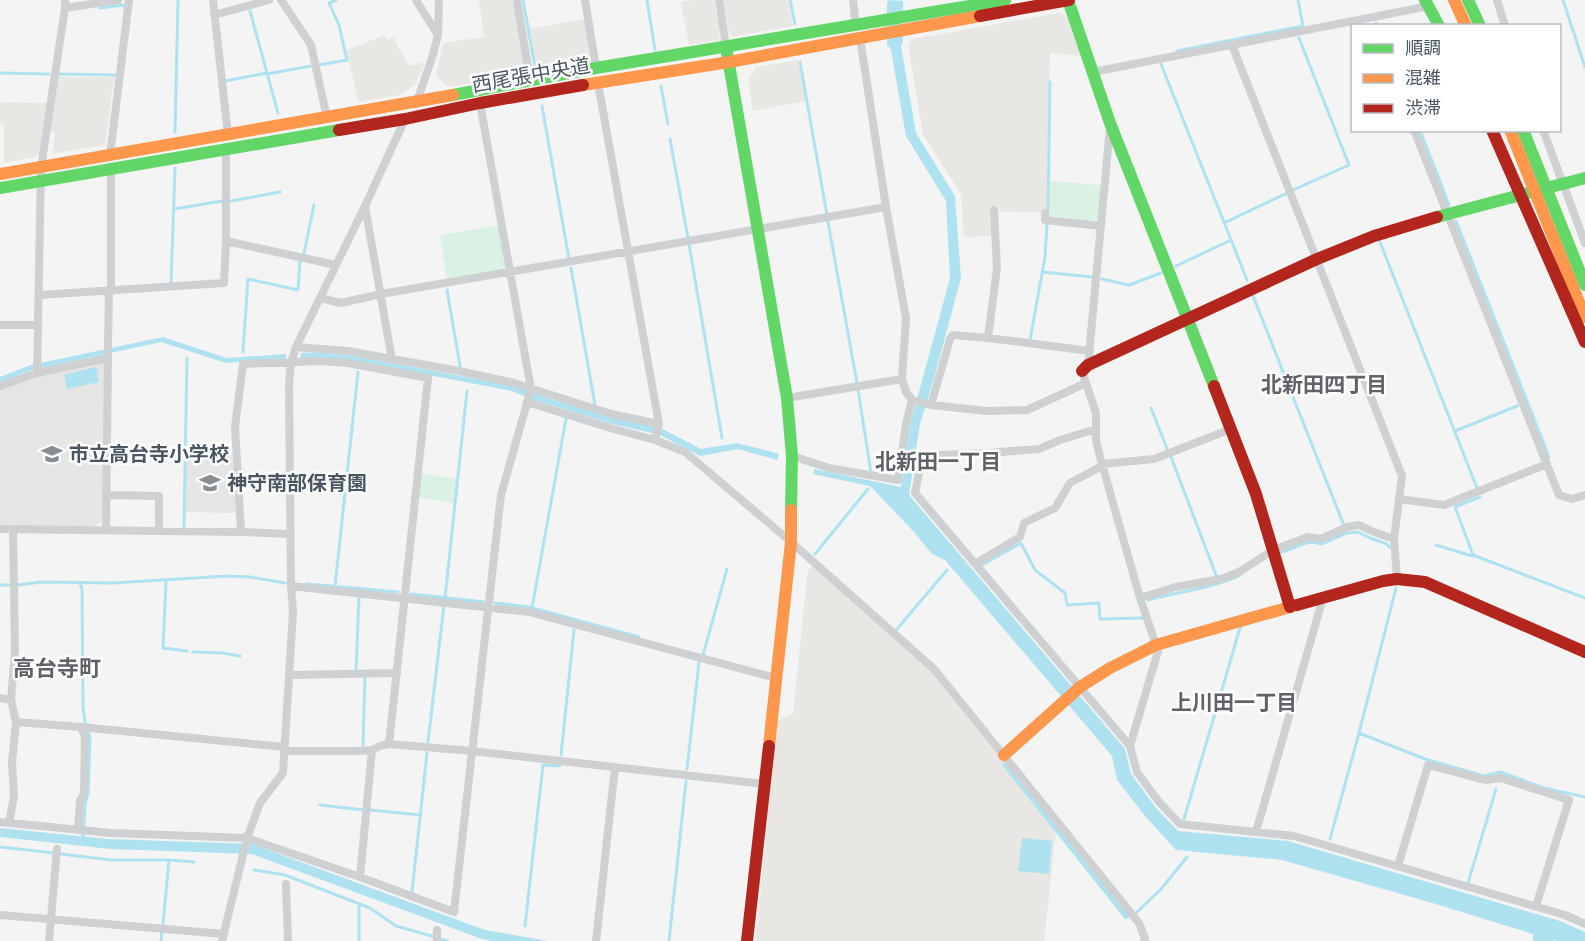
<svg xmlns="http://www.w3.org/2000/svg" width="1585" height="941" font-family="'DM Sans','Noto Sans JP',sans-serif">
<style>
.commercial{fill:#e8e7e3}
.education{fill:#e6e5e6}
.green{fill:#d9f2e3}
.water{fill:#aee2f0}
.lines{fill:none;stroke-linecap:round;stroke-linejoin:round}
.stream{stroke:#aee2f0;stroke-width:3}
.street{stroke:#ced0d2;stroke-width:8}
.fast{stroke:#63d668;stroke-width:12}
.slow{stroke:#ff974d;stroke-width:12}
.jam{stroke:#b3261e;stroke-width:12}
.labels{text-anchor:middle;stroke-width:5;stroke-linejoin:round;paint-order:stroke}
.street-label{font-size:20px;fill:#4a5661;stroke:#fff}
.poi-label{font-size:20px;font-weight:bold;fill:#4a5661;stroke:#fff;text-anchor:start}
.neighbourhood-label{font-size:21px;font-weight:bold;fill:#5f6368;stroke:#fff}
.quarter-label{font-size:22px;font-weight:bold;fill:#5f6368;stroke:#fff}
</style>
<rect width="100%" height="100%" fill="#f4f4f4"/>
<path class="commercial" d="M479 0H515L526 71 524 74 448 87 436 75 443 43 484 37Z
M692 0H714L720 36 718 40 689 45 681 2Z
M723 0H788L793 26 732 37 729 35Z
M1059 13 1068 17 1082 56 1050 53 1048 213 992 211 993 236 964 237 961 194 923 135 908 45 912 39Z
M584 19 591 58 588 63 536 70 529 29Z
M385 35 387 40 393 37 409 66 425 62 416 84 400 95 358 102 347 50Z
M798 60 806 101 753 111 748 80 756 67Z
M59 77H114L105 145 52 154 55 133 49 132Z
M0 102 47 103 39 154 35 157 4 163V123H0Z
M814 566 934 674 1004 762 1002 765 1056 832 1044 941H756L776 722 793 713 808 569Z"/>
<path class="education" d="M101 361 105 364 104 519 95 527 0 526V389L33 377Z
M186 454H232L236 513 185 512Z"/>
<path class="green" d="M1050 181 1101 185 1098 217 1094 221 1049 216Z
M499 225 506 264 503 270 447 280 440 235Z
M420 473 457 479 454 503 417 497Z"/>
<path class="water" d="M889 0 903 1V41L901 46 916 133 955 196 961 278 934 378 920 424 909 495 1125 749 1131 774 1156 808 1178 831 1288 841 1560 921 1585 932V941H1557L1554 940 1553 941H1533V934L1429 902 1282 860 1176 850 1145 816 1117 780 1112 756 945 560 932 554 915 533 870 486 813 474 814 469 901 487 910 425 950 278 946 201 906 136 891 50 887 44V2Z
M163 337 227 358 286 354V359L226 363 161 342 32 370 0 382V377L31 365Z
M318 352 349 355 514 386 553 400 609 416 661 428 701 449 737 443 777 453 779 455 777 460 738 449 700 456 660 435 612 424 531 399 512 391 349 360 301 359V353Z
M96 367 99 382 67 389 64 375Z
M1004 762 1128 915 1129 919H1125L1002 765Z
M0 828 108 839 252 844 485 930 548 941H492L482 939 252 854 111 849 0 837Z
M1022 838 1052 841 1049 874 1018 871Z"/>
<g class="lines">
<path class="stream" d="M523 0 535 67
M647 0 655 50
M790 0 795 24
M1563 0 1585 67
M100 6V8L124 5 125 7
M250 11 278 113
M1376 23 1377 26
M1177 51 1303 26 1298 0
M800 62 827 215
M1161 64 1247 280
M319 65 347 60 339 25 329 3 336 0
M0 73 49 74
M60 74 116 75
M267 74 311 66
M225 81 267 73
M661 86 668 124
M542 106 569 259
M1420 130 1449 205
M175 132 178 0
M670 139 688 238
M1293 190 1349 165 1299 38
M231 201 280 192
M174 209 222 201
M1048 212 1050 82
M1456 221 1549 457
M828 222 857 383
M1224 223 1285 194
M1380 242 1477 488
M689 244 722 438
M304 253 314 205
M1176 266 1231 240
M571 268 595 405
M1043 272 1092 277
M1102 279 1129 285 1161 273
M171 284 175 168
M447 290 460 366
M1253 296 1343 523
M1030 340 1045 257 1047 224
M243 352 248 279 298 290 300 260
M858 389 871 473
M1151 408 1168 451
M1455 431 1517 406
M1171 457 1216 575
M184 527 187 358
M1436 545 1472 556 1473 555 1585 598
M1279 553 1306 543 1313 542 1322 544 1347 533 1358 532 1370 538 1387 544 1389 547
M815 554 868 489
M1473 555 1455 507 1480 497
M982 565 1021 543 1035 570 1065 593 1067 605 1099 603 1100 619 1143 618
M79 582 82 588 83 707 85 722 90 738 88 794 85 803 83 839
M166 582 163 648 187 651
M307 584 398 592
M0 585H18L41 582 112 583 227 576 250 577 285 583
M335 586 358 372
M411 594 484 602
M445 598 467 391
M1148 600C1178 592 1212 588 1239 576
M495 603 529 607 639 637
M532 608 566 419
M897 629 947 570
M193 652 223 653 240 656
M703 655 727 569
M356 672 359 596
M1359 733 1425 759 1484 776 1500 772 1544 788 1585 797
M428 742 444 605
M363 745 365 678
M561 755 574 630
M687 769 699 662
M320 805 364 810
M370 810 421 815
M1184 819 1240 628
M1330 839 1359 733 1396 588
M0 847 54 853
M61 854 111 860H169L194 862
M254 870 285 875 370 908 396 926 432 936
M1468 883 1496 789
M412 892 427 753
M359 904V941
M1137 912 1161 889 1187 857
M163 924 169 860
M525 926 543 765 560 766
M441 939 448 941
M161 941 162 932
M669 941 686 781"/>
<path class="street" d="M213 0 228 135
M281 0 311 45 327 118
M416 0 438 35
M517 0 530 80
M585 0 596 68
M719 0 726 47
M853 0 856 26
M1497 0 1505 26
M65 8 118 0
M214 15 269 0
M860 38 886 207 906 318 902 379 906 392 912 400 931 405 986 411 1027 410 1086 383
M1232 45 1402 476 1394 539 1397 579
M1093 72 1429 6
M598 83 659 424 655 440
M416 104 432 58 438 35 439 0
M1414 130 1559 495 1572 499 1585 495
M1543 130 1585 243
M226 148V241L336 265
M110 155 129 0
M111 169V290
M365 206 392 360
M1045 213V220L1101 226
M39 295 224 283 226 241
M320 298 341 303 381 294 886 207
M0 325H38L41 167 65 8V0
M988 338 997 268 994 210
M108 347 109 290
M296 347 348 351 459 371 514 383 611 414 659 424
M1088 365 1110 127
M1082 371 1096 413V441L1102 464 1140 598 1158 651 1130 746
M37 373 38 325
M0 386 37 373 108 358
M787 398 902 379
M527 402 610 428 655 440 685 452 791 542 934 669 1139 923 1145 938 1144 941
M931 405 950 339 953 335 988 338 1090 351
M792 456 829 468 898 480 906 424 912 400
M901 459 921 463 925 460 939 455 987 453 1039 449 1060 440 1096 429
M921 463 915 493 1130 746 1137 772 1159 802 1180 824 1294 836 1565 915 1585 924
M1102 464 1154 459 1231 429
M107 495 159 496V531
M1399 499 1444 505 1547 464
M0 529 241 532 291 534
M106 531 108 354
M241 532 235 427 243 364 321 361 348 363 428 378 389 744
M975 564 1020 537 1024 523 1055 508 1070 483 1102 466
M291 586 529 612 776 678
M1140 598 1176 587 1221 579 1239 572 1273 550 1308 537 1321 539 1347 527 1359 525 1374 532 1394 539
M289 675 397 673
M0 698 11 700
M16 722 81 727 285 747
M285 751H357L372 750 380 746 389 744 472 751 764 784
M0 822 111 833 247 838 360 877 454 912 501 495 531 389 480 103
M9 823 14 796 12 762 16 722 11 700 15 651 13 530
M78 830 80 801 84 793 85 737 81 727
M1256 832 1323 598
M1398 866 1428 765 1485 780 1501 778 1569 800 1536 906
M360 877 372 750
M286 884 288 941
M0 915 224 934
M437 930V941
M49 941 57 849
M222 941 247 838 260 803 283 773 293 612 291 586 289 384 291 363 296 347 365 206 406 117
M596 941 615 767"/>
<path class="fast" d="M1068 0 1110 123 1214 386
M1425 0 1439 26
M1468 0 1480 26
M726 47 787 398 792 456 791 510
M453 95 596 68 1005 0
M1523 130 1585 285
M0 188 339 130
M1437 217 1585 178"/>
<path class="slow" d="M1454 0 1466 26
M583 85 729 62 980 16
M1510 130 1585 317
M0 174 453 95
M769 746 791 542V510
M1004 755 1080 687 1110 668 1156 645 1297 605"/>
<path class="jam" d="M980 16 1069 0
M339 130 405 119 480 103 583 85
M1492 130 1585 342
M1082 371 1088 365 1317 259 1374 236 1437 217
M1214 386 1256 494 1290 607
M1297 605 1383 581 1397 579 1425 582 1585 652
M747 941 769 746"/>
</g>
<defs>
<symbol id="school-bare" viewBox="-9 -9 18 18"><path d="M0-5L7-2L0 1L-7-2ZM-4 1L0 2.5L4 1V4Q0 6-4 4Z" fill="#868d94" stroke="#fff" stroke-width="2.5" paint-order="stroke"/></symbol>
</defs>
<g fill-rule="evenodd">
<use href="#school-bare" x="37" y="439" width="30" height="30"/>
<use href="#school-bare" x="195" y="468" width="30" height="30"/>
</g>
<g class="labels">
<g class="street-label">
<text transform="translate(531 75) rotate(-10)" y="7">西尾張中央道</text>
</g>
<g class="poi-label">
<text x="69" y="461">市立高台寺小学校</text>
<text x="227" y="490">神守南部保育園</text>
</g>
<g class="neighbourhood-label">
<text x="1324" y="392">北新田四丁目</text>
<text x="938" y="469">北新田一丁目</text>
<text x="1234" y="710">上川田一丁目</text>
</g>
<g class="quarter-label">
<text x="57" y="676">高台寺町</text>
</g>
</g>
<rect x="1351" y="24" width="210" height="108" fill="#ffffff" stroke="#b7bbc0" stroke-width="1.5"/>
<rect x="1363" y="44" width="30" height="9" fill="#63d668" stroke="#b7bbc0" stroke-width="1.5"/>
<text x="1405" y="54" font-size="18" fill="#4a5661">順調</text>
<rect x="1363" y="74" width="30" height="9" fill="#ff974d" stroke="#b7bbc0" stroke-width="1.5"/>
<text x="1405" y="84" font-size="18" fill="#4a5661">混雑</text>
<rect x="1363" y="104" width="30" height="9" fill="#b3261e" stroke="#b7bbc0" stroke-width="1.5"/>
<text x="1405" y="114" font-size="18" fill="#4a5661">渋滞</text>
</svg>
